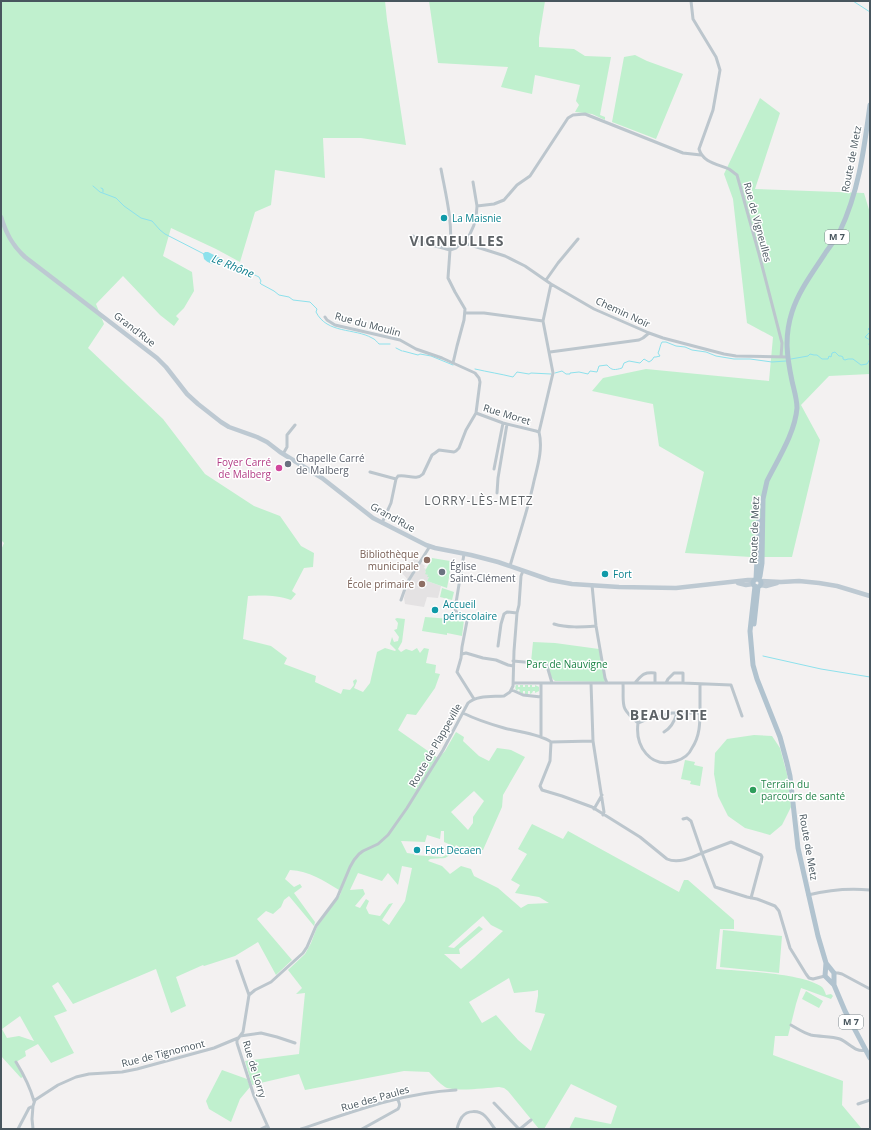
<svg xmlns="http://www.w3.org/2000/svg" width="871" height="1130" font-family="'Open Sans',sans-serif">
<style>
.education{fill:#e4e2e3}
.green{fill:#c0f0ce;fill-rule:evenodd}
.water{fill:#8de1ec}
.lines{fill:none;stroke-linecap:round;stroke-linejoin:round}
.stream{stroke:#8de1ec;stroke-width:1}
.street{stroke:#bcc6cd;stroke-width:3}
.secondary{stroke:#bdc9d2;stroke-width:4.5}
.primary{stroke:#b1c3cf;stroke-width:5}
.culture-dot{fill:#0f9aa8;stroke:#fff;stroke-width:1.5}
.worship-dot{fill:#6b7280;stroke:#fff;stroke-width:1.5}
.hotel-dot{fill:#d1479c;stroke:#fff;stroke-width:1.5}
.education-dot{fill:#8d6e63;stroke:#fff;stroke-width:1.5}
.leisure-dot{fill:#2e9e5b;stroke:#fff;stroke-width:1.5}
.labels{text-anchor:middle;stroke-width:3;stroke-linejoin:round;paint-order:stroke}
.shield{fill:#fff;stroke:#7f898e;stroke-width:1}
.shield-label{font-size:9px;font-weight:bold;fill:#48565e}
.street-label{font-size:10px;fill:#48565e;stroke:#fff}
.culture-label{font-size:10px;fill:#0d838f;stroke:#fff;text-anchor:start}
.worship-label{font-size:10px;fill:#5b616d;stroke:#fff;text-anchor:start}
.hotel-label{font-size:10px;fill:#b23c85;stroke:#fff;text-anchor:end}
.education-label{font-size:10px;fill:#785e54;stroke:#fff;text-anchor:end}
.park-label{font-size:10px;fill:#188143;stroke:#fff}
.leisure-label{font-size:10px;fill:#27864d;stroke:#fff;text-anchor:start}
.water-label{font-size:11px;font-style:italic;fill:#0e7f8e;stroke:#fff}
.quarter-label{font-size:12px;letter-spacing:1px;fill:#5d6266;stroke:#fff}
.district-label{font-size:14px;font-weight:bold;letter-spacing:1px;fill:#5d6266;stroke:#fff}
</style>
<rect width="100%" height="100%" fill="#f3f1f1"/>
<path class="education" d="M415 558 425 566 424 568 426 569 425 571 429 577 427 581 441 586 438 598 427 597 424 607 405 604 404 598 406 590 408 589 410 582 402 573 412 559 413 560Z"/>
<path class="green" d="M1 1H385L387 20 406 145 361 138H323L325 178 275 170 271 205 255 212 240 262 216 249 171 228 163 256 192 272 194 291 184 308 176 316 179 319 174 326 160 315 123 276 96 304 104 324 88 348 163 419 205 474 254 506 280 516 301 546 314 553 313 567 304 568 292 591 296 594 291 600C276 595 264 595 248 596L243 639 271 646 287 658 284 664 316 676 315 682 341 694 343 689 350 690 354 685 353 681 356 679 357 681 354 688 363 692 370 683 377 652 385 648 395 651 396 650 390 644 392 637 394 642 398 641 399 637 394 630 397 629 398 623 395 619 397 618 405 619 402 642 398 649 401 652 406 649 412 651 417 648 420 653 424 648 429 649 426 663 436 665 435 673 440 674 435 688 416 715 407 714 398 730 438 758 445 751 456 732 464 737 463 741 479 756 489 761 497 748 511 750 525 757 503 795 502 807 483 850H477L473 855 456 845C446 862 447 857 430 859L428 861 442 866 450 874 461 866 471 869 474 876 498 888 521 908 528 904 549 903 539 897 515 893 520 885 511 880 527 854 518 849 532 824 563 839 568 831 679 892 684 880H688L734 920V929H720L716 969C741 971 803 973 822 987 824 989 825 992 826 995L831 994 833 996 831 999 801 988 796 1004 788 1036H775L773 1055 843 1081 842 1105 862 1129H569L575 1117 611 1124 617 1106 571 1084 544 1129H539L508 1091 504 1088 499 1087C487 1088 454 1092 445 1087 439 1083 434 1077 429 1072L404 1071 305 1090 299 1074 252 1085 245 1061 299 1054 305 993 296 994 302 988 288 970 305 954 311 943 317 927 340 895 346 877 339 890C322 880 310 871 290 870L285 879 294 887 300 884 302 887 294 893 315 922 314 926 289 896 284 900 281 907 273 914 266 911 257 919 292 960 276 975 258 942 235 956 204 966 203 965 176 977 186 1006 171 1013 156 969 73 1004 58 982 52 986 67 1011 54 1016 74 1053 51 1063 38 1044 25 1051 26 1056 16 1062 23 1077 21 1078 1 1056V550L4 543 1 540ZM474 791 484 801 473 817V823L468 830 451 812ZM441 831H444V842L453 846 448 854 442 857 414 855V854L407 853 401 841 425 842 427 835 440 839ZM402 866 412 868 405 901 389 925 382 920 393 903 389 904 380 916 369 914 366 908 369 901 366 899 360 908 355 906 365 894 363 889 350 890 358 873 382 881 388 873 398 885ZM483 916 491 925 503 931 474 958 461 969 444 954H460L459 949 483 929 479 926 454 948 448 947ZM509 978 514 993 534 991 538 990V996L535 1012 545 1014 531 1051 518 1040 496 1015 482 1023 469 1002ZM20 1016 34 1041 19 1036 7 1038 2 1029Z
M429 1H545L539 38V47L574 49 585 56 611 57 600 115 605 117V120L592 114 575 112 579 105 576 101 580 85 535 75 532 94 501 87 508 67 438 63Z
M635 55 647 61 683 74 656 139 612 122 624 57Z
M760 98 780 113 755 189 864 193 870 213V374L829 376 801 405 820 440 792 557H751L685 553 704 472 659 446 653 404 592 391 603 378 646 369 769 381 773 337 747 323 733 199 724 174Z
M432 558 450 561V566L451 567 447 588 427 581 429 577H427L428 575 425 574 426 572 425 571Z
M442 588 454 592 452 600 440 597Z
M425 617 464 620 462 636 447 633V635L422 631Z
M533 642 555 643 599 649 605 681 604 682 555 681C549 677 549 669 548 662H531Z
M516 685H518V687H520V685H523V687H525V685H528V687H530V685H532V687H535V685L539 687V691L535 693V691H533L532 693 530 694V691H528V694H525V691H523V694L519 692 520 690 518 689 517 691C515 690 515 687 516 685Z
M754 735 772 736 780 748 787 774 791 807 782 825 770 835 745 828 728 816 718 796 714 774 715 753 727 739Z
M685 760 695 762 694 765 703 767 700 786 690 784 691 781 681 779Z
M723 930 782 936 779 973 720 967Z
M806 991 823 1001 819 1008 802 999Z
M222 1070 247 1079 250 1087 240 1099 231 1122 209 1109 206 1101Z"/>
<path class="water" d="M205 252H208L220 258V260L217 264C211 264 208 263 204 259L203 254Z"/>
<g class="lines">
<path class="stream" d="M853 1 870 12
M93 186 100 192 116 198 124 206 141 218 152 221 160 230 165 234 204 254
M101 188 103 189V192
M220 260 228 266 231 264 259 277 261 281 260 283 261 284 274 291 279 295 289 297 293 300 310 302 317 309 316 312C327 334 355 328 372 338 375 339 377 342 379 344H390
M870 327 868 329 870 331
M870 332 865 337 870 340 869 345 870 346
M396 348 402 351
M403 351 418 355 420 354 431 356 453 365
M791 359 808 356 810 354 814 355H817L822 359H828L829 356 831 357 832 353 835 352 839 356H841L843 357V359L845 360 848 359H853L861 365 867 364 870 359
M475 369C488 372 501 374 513 377L517 372 529 374 531 373 551 374
M555 373 562 371 566 374H570V373L579 372 588 374 590 371 597 372 599 366 607 365C612 371 615 370 622 368L624 363 629 361 640 363 644 359 649 362 652 360 654 357H656L660 356 658 353C660 349 660 345 662 342H666L676 346 685 347 692 350 706 352 716 356 734 359H750L772 362 786 361
M763 656 821 669 870 677"/>
<path class="street" d="M691 1 693 19 716 57 720 70 713 110 699 149C703 163 718 164 729 169 732 171 734 173 737 175L759 254 782 343 781 357
M473 182 477 206
M413 236 421 242 450 250C453 222 446 196 441 169
M464 243 505 256 525 266 551 284 594 309 649 333 663 338 724 354 736 356 787 357
M546 280 558 263 578 239
M465 313H484L543 321
M325 317 327 320 335 325 400 340 416 349 442 358 475 373 479 378 480 382 476 413 466 430 459 448 456 451 454 452 439 450 435 453 432 455 423 474C416 481 407 474 398 476L396 479 391 503 382 523
M550 352 639 340 643 338 649 333
M453 363 457 346 464 320 465 309 455 292 448 278 450 250 456 248 461 243H464C472 233 477 219 477 206L494 204 504 200 517 185 530 176 568 118 573 115 585 114 683 153 701 155
M476 413 503 423 536 431 539 432C543 448 538 465 534 481 528 510 518 538 510 566
M539 432 553 373 543 321 551 284
M283 454 287 447V435L295 425
M494 469 503 423
M370 472 396 479
M497 493 498 478 507 424
M464 554 455 609 457 613 465 617 467 621 462 647 461 658 457 672 474 699
M592 585 596 626 605 678 607 683
M401 600 407 583 430 546
M554 624C567 628 582 627 596 626
M498 646 501 624 504 614 507 612 517 613
M462 654 466 653 483 658 496 660 508 665 513 666
M513 661 546 664 547 666 552 683
M513 683H683L731 685 742 716
M591 683 593 741 604 812 603 815
M623 683C624 706 619 707 638 723L645 720 672 713H700
M635 683C642 675 643 672 655 673V683
M666 683 668 679 674 673H683V683
M512 690 523 695 541 697
M463 713C475 719 490 724 504 728 518 732 540 734 551 742L550 761 540 786 542 790 562 796 592 807 640 837 667 859C678 864 691 858 702 853L715 887 747 897 757 899 775 906 779 911 790 948 806 974 809 978 813 979 825 976
M638 723C635 746 650 769 676 761 683 759 689 755 692 748 700 736 700 723 700 709 700 701 700 693 700 685
M664 732C671 728 675 720 677 713
M541 737V684
M551 742 593 741
M594 809 602 795
M683 819 687 818 691 821 702 853 731 842 761 855 762 857 751 898
M808 895C828 890 850 888 870 890
M237 961 249 995
M834 973H838L842 974 870 989
M791 1025C798 1029 804 1033 811 1035 821 1037 831 1036 840 1039 848 1042 856 1053 865 1050
M240 1036 261 1033 277 1037 295 1043
M16 1062C24 1075 30 1087 34 1101
M494 1103 519 1129
M858 1104 870 1100
M18 1129 28 1110 29 1108 33 1106 35 1100 58 1085 76 1077 89 1074 122 1072 137 1069 214 1048 238 1038
M33 1129 32 1119 33 1106
M261 1129 267 1126
M269 1129 254 1096 237 1043V1040L243 1032 249 995 255 990 271 982 303 953 307 947 316 926 337 898 350 867 354 860 359 854 363 851 378 844 388 835 407 808 443 750 468 703C477 695 492 697 504 696L510 692 513 686 514 651 517 613 519 605 521 576 523 571
M301 1129C352 1112 401 1093 456 1090
M362 1129 398 1109C401 1105 399 1102 397 1098
M457 1129C458 1125 459 1121 462 1117 467 1110 479 1110 485 1116 489 1120 492 1125 495 1129
M520 1129 531 1120"/>
<path class="secondary" d="M1 217C6 233 12 245 25 257L157 358 166 367 187 394 198 404 221 422 229 427 257 437 267 442 280 452 322 478 373 518 426 545 435 548 471 555 498 562 550 580 572 584 619 587 676 588 748 580H754
M761 581 781 582 799 581 819 583 837 586 870 596
M738 583 746 585 753 584
M761 585 766 586 777 583"/>
<path class="primary" d="M753 583a4 4 0 1 1 8 0a4 4 0 1 1-8 0Z
M756 579 759 520
M759 579 760 576 762 563 763 499 767 481C778 459 795 433 797 408 797 399 794 390 792 381 787 357 784 337 792 312 799 290 814 271 826 252 831 245 836 239 840 231 859 191 864 149 870 105
M755 586 750 631 753 665 757 679 780 737 787 763 790 776 798 848 818 936 826 963 825 976 834 985 845 1011 870 1058
M754 624 758 587
M826 963 834 973V985"/>
</g>
<g class="culture-dot">
<circle cx="444" cy="218" r="4"/>
<circle cx="605" cy="574" r="4"/>
<circle cx="435" cy="610" r="4"/>
<circle cx="417" cy="850" r="4"/>
</g>
<g class="worship-dot">
<circle cx="288" cy="464" r="4"/>
<circle cx="442" cy="572" r="4"/>
</g>
<circle class="hotel-dot" cx="279" cy="468" r="4"/>
<g class="education-dot">
<circle cx="427" cy="560" r="4"/>
<circle cx="422" cy="584" r="4"/>
</g>
<circle class="leisure-dot" cx="753" cy="790" r="4"/>
<g class="labels">
<g class="shield">
<rect x="825" y="230" width="24" height="14" rx="3"/>
<rect x="839" y="1015" width="24" height="14" rx="3"/>
</g>
<g class="shield-label">
<text x="837" y="240">M 7</text>
<text x="851" y="1025">M 7</text>
</g>
<g class="street-label">
<text transform="translate(851 159) rotate(-79)" y="4">Route de Metz</text>
<text transform="translate(758 222) rotate(75)" y="4">Rue de Vigneulles</text>
<text transform="translate(623 312) rotate(25)" y="4">Chemin Noir</text>
<text transform="translate(368 324) rotate(15)" y="4">Rue du Moulin</text>
<text transform="translate(135 329) rotate(38)" y="4">Grand'Rue</text>
<text transform="translate(507 414) rotate(17)" y="4">Rue Moret</text>
<text transform="translate(393 517) rotate(29)" y="4">Grand'Rue</text>
<text transform="translate(754 530) rotate(-88)" y="4">Route de Metz</text>
<text transform="translate(435 745) rotate(-60)" y="4">Route de Plappeville</text>
<text transform="translate(809 847) rotate(80)" y="4">Route de Metz</text>
<text transform="translate(163 1053) rotate(-14)" y="4">Rue de Tignomont</text>
<text transform="translate(255 1069) rotate(73)" y="4">Rue de Lorry</text>
<text transform="translate(375 1098) rotate(-16)" y="4">Rue des Paules</text>
</g>
<g class="culture-label">
<text x="452" y="222">La Maisnie</text>
<text x="613" y="578">Fort</text>
<text x="443" y="608">Accueil<tspan x="443" dy="12">périscolaire</tspan></text>
<text x="425" y="854">Fort Decaen</text>
</g>
<g class="worship-label">
<text x="296" y="462">Chapelle Carré<tspan x="296" dy="12">de Malberg</tspan></text>
<text x="450" y="570">Église<tspan x="450" dy="12">Saint-Clément</tspan></text>
</g>
<g class="hotel-label">
<text x="271" y="466">Foyer Carré<tspan x="271" dy="12">de Malberg</tspan></text>
</g>
<g class="education-label">
<text x="419" y="558">Bibliothèque<tspan x="419" dy="12">municipale</tspan></text>
<text x="414" y="588">École primaire</text>
</g>
<g class="park-label">
<text x="567" y="668">Parc de Nauvigne</text>
</g>
<g class="leisure-label">
<text x="761" y="788">Terrain du<tspan x="761" dy="12">parcours de santé</tspan></text>
</g>
<g class="water-label">
<text transform="translate(233 266) rotate(22)" y="4">Le Rhône</text>
</g>
<g class="quarter-label">
<text x="479" y="505">LORRY-LÈS-METZ</text>
</g>
<g class="district-label">
<text x="457" y="246">VIGNEULLES</text>
<text x="669" y="720">BEAU SITE</text>
</g>
</g>
<rect width="871" height="1130" fill="none" stroke="#48565e" stroke-width="4"/>
</svg>
